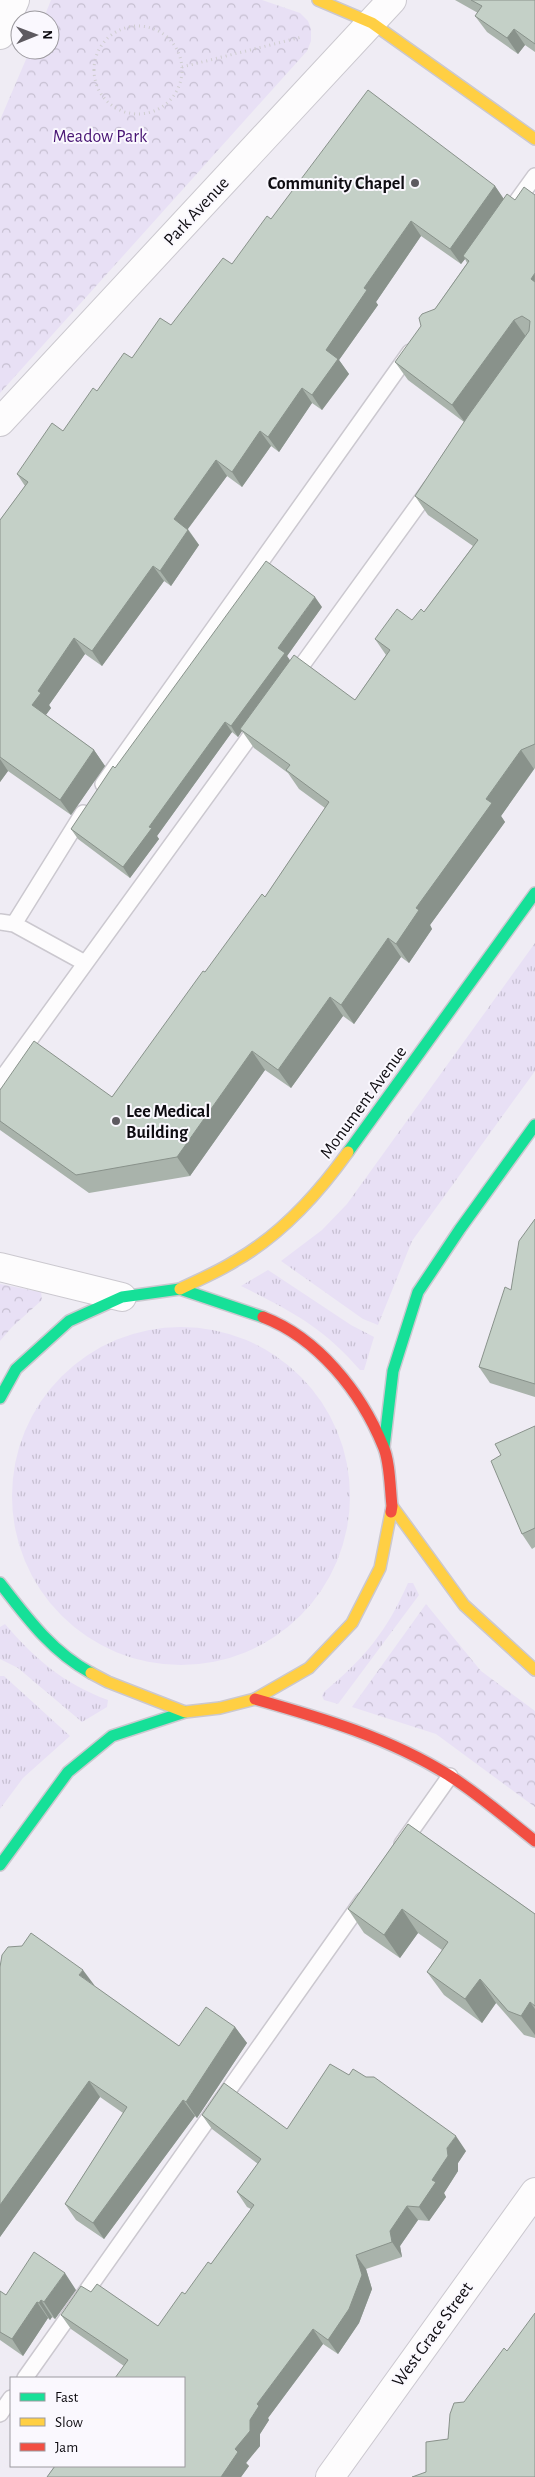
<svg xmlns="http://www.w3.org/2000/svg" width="535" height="2477" font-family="'Alegreya Sans',sans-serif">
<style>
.grass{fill:url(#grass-tufts)}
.forest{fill:url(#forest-crowns)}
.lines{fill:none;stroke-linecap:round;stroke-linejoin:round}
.lane-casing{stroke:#cbc8cf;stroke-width:18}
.street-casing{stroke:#cbc8cf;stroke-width:30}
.fast-casing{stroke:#cbc8cf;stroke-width:14}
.slow-casing{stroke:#cbc8cf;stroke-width:14}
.jam-casing{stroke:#cbc8cf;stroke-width:14}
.path{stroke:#cfcdd0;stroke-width:3;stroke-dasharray:1 4;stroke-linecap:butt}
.lane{stroke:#fdfcfd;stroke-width:15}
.street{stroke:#fdfcfd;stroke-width:28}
.fast{stroke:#16e098;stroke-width:11}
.slow{stroke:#ffcf43;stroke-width:11}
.jam{stroke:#f24e42;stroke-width:11}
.wall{fill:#a9b3ab}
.shaded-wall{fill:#89928b}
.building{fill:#c4d0c7;stroke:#89928b}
.poi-dot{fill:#5d5a60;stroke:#faf8fe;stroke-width:2}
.labels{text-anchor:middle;stroke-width:4;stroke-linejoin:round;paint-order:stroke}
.park-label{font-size:18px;fill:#481474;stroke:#faf8fe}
.poi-label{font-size:18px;font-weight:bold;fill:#0e0c11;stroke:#faf8fe;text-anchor:end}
.street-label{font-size:18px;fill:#0e0c11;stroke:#faf8fe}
</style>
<defs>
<pattern id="grass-tufts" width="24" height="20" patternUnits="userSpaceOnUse" patternTransform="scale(1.25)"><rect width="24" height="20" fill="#e8e0f5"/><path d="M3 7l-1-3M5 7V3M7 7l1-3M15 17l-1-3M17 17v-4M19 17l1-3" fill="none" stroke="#c6bfd1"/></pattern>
<pattern id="forest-crowns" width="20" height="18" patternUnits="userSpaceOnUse" patternTransform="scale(1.25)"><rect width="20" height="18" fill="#e8e0f5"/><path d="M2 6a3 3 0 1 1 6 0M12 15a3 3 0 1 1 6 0" fill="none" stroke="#c6bfd1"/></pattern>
</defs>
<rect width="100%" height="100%" fill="#efecf4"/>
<path class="grass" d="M535 943V1071L412 1241 378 1325 363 1319 281 1261 322 1230 347 1204Z
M268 1270 351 1325 374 1337 364 1370H360C323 1327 291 1311 241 1286Z
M12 1496a169 169 0 1 1 338 0a169 169 0 1 1-338 0Z
M408 1583H413L419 1595 338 1704 324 1700 322 1696 324 1692C364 1659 387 1631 408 1583Z
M5 1624C35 1659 64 1684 108 1700L107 1707 82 1722 18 1668 0 1659V1627Z
M0 1676H4L70 1736 23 1778 0 1809Z"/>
<path class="forest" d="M51 0H262L300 13 308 21 311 29V41L307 51 0 393V120L30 50H50V20H43Z
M0 1284 35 1291 41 1292 42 1300 12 1327 0 1341Z
M426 1604 481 1671 535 1711V1807L436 1734 352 1707Z"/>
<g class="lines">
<defs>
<path id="lane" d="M514 205 535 176
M292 679 431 487
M103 784 410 352
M0 922 14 924 85 963
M14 924 83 813
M0 1081 259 724
M402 1844 450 1776
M25 2378 363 1900
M0 2414 11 2398"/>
<path id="street" d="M0 35 15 0
M0 422 392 0
M0 1267 122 1297
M330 2477 535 2192"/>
<path id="fast" d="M348 1152 535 893
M0 1398 16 1369 69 1321 122 1297 180 1289 263 1317
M384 1447 393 1371 418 1292 460 1229 535 1125
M0 1583C27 1618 52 1652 91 1673
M0 1865 68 1772 112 1736 185 1712"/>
<path id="slow" d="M318 0 372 23 535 139
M180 1289C198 1280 218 1272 235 1261 281 1235 318 1194 348 1152
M392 1506 464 1605 535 1670
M91 1673 108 1682 185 1712 220 1708 255 1699 309 1668 352 1623 380 1568 391 1512"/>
<path id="jam" d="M263 1317C318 1338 361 1392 383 1446 390 1461 390 1489 392 1506L391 1512
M255 1699C322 1718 390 1738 450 1776 480 1795 507 1819 535 1841"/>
</defs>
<use href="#lane" class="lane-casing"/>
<use href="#street" class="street-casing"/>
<use href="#fast" class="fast-casing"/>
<use href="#slow" class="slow-casing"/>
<use href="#jam" class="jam-casing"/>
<path class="path" d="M94 70a44 44 0 1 1 88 0a44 44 0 1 1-88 0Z
M182 67 302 37"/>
<use href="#lane" class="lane"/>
<use href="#street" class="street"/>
<use href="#fast" class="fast"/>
<use href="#slow" class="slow"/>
<use href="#jam" class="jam"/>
</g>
<path class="wall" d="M455 0H535V52L525 45 518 54 487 32 475 16 478 13Z
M495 186 504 199 515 200 535 195V768L501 816 505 822 430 925 432 929 409 963 401 957 354 1024 343 1016 291 1088 265 1070 190 1176 89 1193 0 1130V1090L112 1097 205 972 265 897 325 808 299 789 288 773 254 748 242 731 238 737 232 732 157 836 159 839 130 878 78 839 71 829 115 768 322 607 287 656 290 661 355 700 386 655 375 639 412 620 424 612 473 546 428 515 415 496 464 422 408 380 395 362 435 309 467 263 465 259 461 264 421 236 376 302 378 305 339 360 349 374 322 410 312 403 279 452 271 446 242 487 227 476 188 529 199 545 171 586 164 581 102 666 85 654 49 705 51 708 46 715 94 750 105 766 71 815 8 771 0 782V520L25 486 17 474 63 431 97 391 132 358 171 325 232 264 271 219Z
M535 1219V1397L490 1383 479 1367 511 1290Z
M535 1426V1547L532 1549 522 1534 501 1455Z
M408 1824 535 1914V2038L524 2035 496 2003 482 2023 444 1995 427 1972 442 1950 418 1933 400 1958 364 1933 348 1909Z
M0 1967 94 1986 179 2046 235 2027 247 2043 197 2118 195 2116 104 2239 76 2220 65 2204 123 2113 100 2097 0 2237Z
M202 2115 287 2129 466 2151 458 2163V2171L444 2193 446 2197 429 2221 418 2220 400 2246 402 2257 366 2269 372 2289 359 2323 338 2354 323 2344 268 2418 269 2420 260 2434V2446L246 2463 249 2466 241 2477H47L124 2366 71 2329 61 2315 91 2292 158 2326 211 2264 251 2209 247 2207 237 2192 258 2164 212 2129Z
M76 2290 55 2319 52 2317 50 2320 48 2318 23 2356 0 2340V2291L6 2295Z"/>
<path class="shaded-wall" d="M514 29 525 45 518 54 507 38Z
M495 186 505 201 463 256 465 259 461 264 450 249Z
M411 221 421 236 376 302 378 305 339 360 349 374 322 410 312 395 326 350 364 288Z
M535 273V285L531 279Z
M514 320 527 338 466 424 452 405Z
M302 388 312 403 279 452 268 437Z
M260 431 271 446 242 487 232 472Z
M216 460 227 476 184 534 174 519Z
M188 530 199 545 171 586 160 571Z
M153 566 164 581 102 666 92 651Z
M315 597 322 607 287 656 292 663 240 729 242 731 238 737 231 726 278 648Z
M74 638 85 654 49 705 51 708 42 720 32 705 38 691Z
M225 722 232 732 157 836 159 839 130 878 123 867 149 827Z
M94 750 105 766 71 815 60 800Z
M521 750 534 769 501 816 505 822 430 925 432 929 409 963 396 944 416 908 486 799Z
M0 759 8 771 0 782Z
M388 938 401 957 354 1024 341 1005Z
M330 997 343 1016 291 1088 278 1070Z
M252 1051 265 1070 190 1176 177 1157Z
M402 1909 418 1933 400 1958 384 1935Z
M83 1970 95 1986 79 1975Z
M480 1979 496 2003 482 2023 465 1999Z
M530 2002 535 2009V2035L521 2016Z
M235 2027 247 2043 197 2118 186 2102Z
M89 2081 100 2097 0 2237V2205Z
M183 2100 195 2116 104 2239 93 2223Z
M456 2136 466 2151 458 2163V2171L444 2193 446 2197 429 2221 419 2207 447 2148Z
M407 2206 418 2220 400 2246 402 2257 392 2242 390 2231Z
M356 2255 366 2269 372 2289 359 2323 338 2354 328 2340Z
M65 2273 76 2290 55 2319 44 2302Z
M41 2300 52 2317 50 2320 39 2303Z
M37 2302 48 2318 23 2356 12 2339Z
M313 2329 323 2344 268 2418 269 2420 260 2434V2446L246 2463 249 2466 241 2477H221L257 2404Z"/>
<path class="building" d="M471 0H535V44L514 29 507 38 475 16 482 6Z
M368 90 495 186 450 249 411 221 364 288 367 290 326 350 338 359 312 395 302 388 268 437 260 431 232 472 216 460 174 519 188 530 160 571 153 566 92 651 74 638 38 691 41 693 32 705 94 750 60 800 0 757V520L28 482 17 474 52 423 63 431 93 388 97 391 124 353 132 358 160 318 171 325 223 258 232 264 267 216 271 219Z
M524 187 535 195V273L531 279 535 282V744L521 750 486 799 492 803 416 908 419 910 396 944 388 938 341 1005 330 997 278 1070 252 1051 177 1157 76 1175 0 1121V1090L34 1041 112 1097 203 971 205 972 262 894 265 897 329 802 286 770 290 765 240 729 294 655 355 700 390 650 375 639 397 609 412 620 421 609 424 612 478 540 415 496 468 416 529 331 530 321 522 316 514 320 452 405 395 362 421 326 419 318 422 314 435 309 469 261 463 256 507 194 515 200Z
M266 561 315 597 278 648 285 653 231 726 225 722 149 827 152 828 123 867 71 829 113 766 115 768Z
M535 1219V1384L479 1367 505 1287 511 1290 519 1241Z
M535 1426V1528L522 1534 491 1461 501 1455 495 1444Z
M408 1824 535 1914V2006L530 2002 521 2016 508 2011 480 1979 465 1999 427 1972 448 1942 402 1909 384 1935 348 1909Z
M31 1933 83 1970 79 1975 179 2046 206 2007 235 2027 186 2102 183 2100 93 2223 65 2204 127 2107 89 2081 0 2205V1967L2 1955 8 1947 22 1946Z
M330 2064 349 2075 353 2069 366 2077H374L456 2136 447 2148 448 2156 432 2180 436 2182 419 2207 407 2206 390 2231 392 2242 356 2255 362 2275 349 2309 328 2340 313 2329 257 2404 259 2406 250 2420V2431L235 2449 238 2452 221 2477H47L55 2466H184V2378H115L128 2360 61 2315 81 2286 91 2292 97 2284 158 2326 182 2292 185 2294 208 2262 211 2264 254 2205 237 2192 261 2159 202 2115 224 2083 287 2129Z
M34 2252 65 2273 44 2302 41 2300 39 2303 37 2302 12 2339 0 2332V2291L6 2295Z
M535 2313V2477H412L426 2472V2442L448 2439 450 2414 454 2403 464 2402 504 2348 507 2351Z"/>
<g class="poi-dot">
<circle cx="415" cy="183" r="5"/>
<circle cx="116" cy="1121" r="5"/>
</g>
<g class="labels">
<g class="park-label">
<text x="100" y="142">Meadow Park</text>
</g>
<g class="poi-label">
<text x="405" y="189">Community Chapel</text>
<text x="126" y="1117" text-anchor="start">Lee Medical<tspan x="126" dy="21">Building</tspan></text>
</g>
<g class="street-label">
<text transform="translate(196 211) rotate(-47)" y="6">Park Avenue</text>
<text transform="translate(363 1102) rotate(-54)" y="6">Monument Avenue</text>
<text transform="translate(432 2334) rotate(-54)" y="6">West Grace Street</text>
</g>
</g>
<rect x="10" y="2377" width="175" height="90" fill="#faf8fe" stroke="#9c9a9f"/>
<rect x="20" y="2393" width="25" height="8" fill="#16e098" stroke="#9c9a9f"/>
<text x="55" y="2402" font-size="15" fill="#0e0c11">Fast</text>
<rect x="20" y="2418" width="25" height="8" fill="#ffcf43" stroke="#9c9a9f"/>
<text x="55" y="2427" font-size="15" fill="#0e0c11">Slow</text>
<rect x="20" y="2443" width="25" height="8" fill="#f24e42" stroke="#9c9a9f"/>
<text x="55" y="2452" font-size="15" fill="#0e0c11">Jam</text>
<g transform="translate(35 35) rotate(89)"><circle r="24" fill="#faf8fe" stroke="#9c9a9f"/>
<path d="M0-4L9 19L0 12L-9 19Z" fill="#5d5a60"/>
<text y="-8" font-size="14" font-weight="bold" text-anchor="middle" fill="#0e0c11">N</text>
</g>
</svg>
